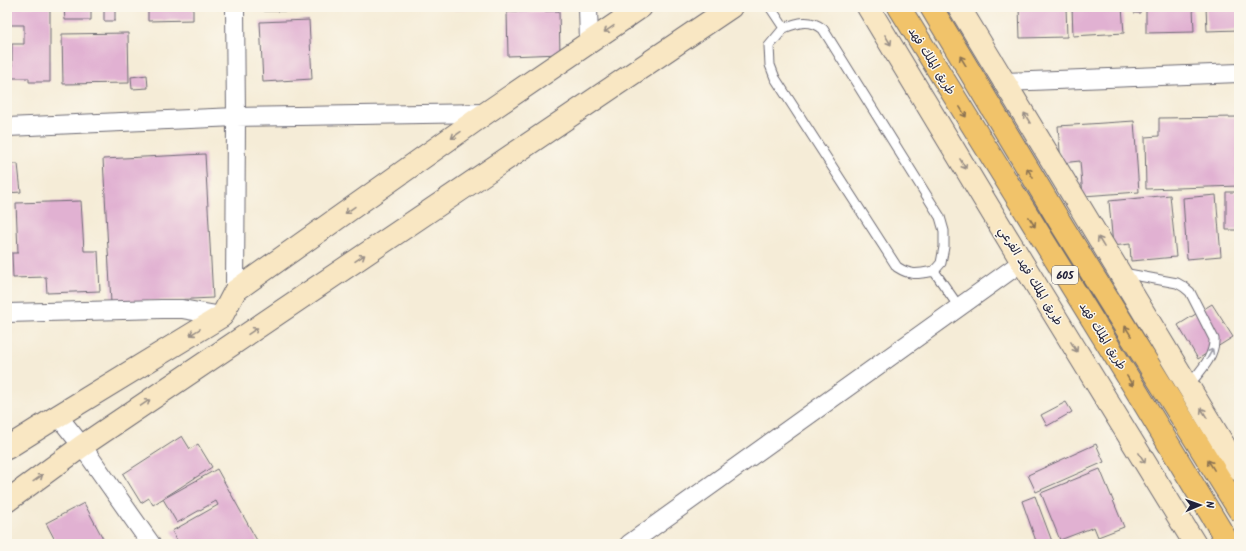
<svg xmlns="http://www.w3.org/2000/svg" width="1246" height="551" font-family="Kalam,'Playpen Sans Arabic',sans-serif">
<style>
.building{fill:#e1b1d2}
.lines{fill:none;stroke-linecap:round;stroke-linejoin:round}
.lane-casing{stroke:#6c6972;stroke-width:11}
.street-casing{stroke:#6c6972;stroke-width:20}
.secondary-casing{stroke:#6c6972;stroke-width:24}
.highway-casing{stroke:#6c6972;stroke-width:24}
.lane{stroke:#fff;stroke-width:9}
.street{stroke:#fff;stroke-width:18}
.secondary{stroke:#f9e7c3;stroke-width:22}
.highway{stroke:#f1c36a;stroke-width:22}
.oneway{stroke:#988e86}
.oneway2{stroke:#8a7252}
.oneway3{stroke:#9c9ca7}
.labels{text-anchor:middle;stroke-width:3;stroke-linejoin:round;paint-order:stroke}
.shield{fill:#fbf7ec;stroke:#636270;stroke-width:1}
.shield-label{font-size:11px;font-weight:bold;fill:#22223b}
.street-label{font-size:12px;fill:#22223b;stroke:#fbf7ec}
</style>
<rect width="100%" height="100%" fill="#fbf7ec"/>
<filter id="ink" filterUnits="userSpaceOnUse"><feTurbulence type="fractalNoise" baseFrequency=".025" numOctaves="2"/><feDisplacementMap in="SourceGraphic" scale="8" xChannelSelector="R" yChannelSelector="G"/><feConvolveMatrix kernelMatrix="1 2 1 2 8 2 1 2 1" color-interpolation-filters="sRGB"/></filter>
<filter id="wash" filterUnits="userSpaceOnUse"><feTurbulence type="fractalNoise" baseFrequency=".012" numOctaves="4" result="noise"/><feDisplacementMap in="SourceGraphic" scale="16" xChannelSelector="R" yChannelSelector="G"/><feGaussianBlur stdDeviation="0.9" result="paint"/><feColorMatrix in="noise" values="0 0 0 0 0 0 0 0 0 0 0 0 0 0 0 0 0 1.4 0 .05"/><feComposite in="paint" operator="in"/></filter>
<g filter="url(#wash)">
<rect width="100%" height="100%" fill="#f5ecd7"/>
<g id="blocks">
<path class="building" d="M7 7H50V82H29V78H12V44H24V25H7Z
M64 7H91V20H65Z
M104 7H115V21H104Z
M148 7H193V20L148 21Z
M264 7H307V11H264Z
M454 7H491V8L454 10Z
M1019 7H1066L1067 37 1020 38Z
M1072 7H1122L1124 33 1073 36Z
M1133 7H1140V13H1134Z
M1146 7H1193L1194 32 1146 33Z
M1206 7H1239V30L1207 31Z
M559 11 560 54 508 56 507 12Z
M309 20 312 79 263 82 260 22Z
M128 33 129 83 63 84 62 34Z
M147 75 148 88 132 89 131 77Z
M1239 117V186L1146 189 1145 137 1159 136V118Z
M1134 121 1139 192 1083 196 1080 161 1061 163 1058 126Z
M205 154 213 298 111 303 103 159Z
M7 164H18L21 192 7 193Z
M1226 192H1239V230H1226Z
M1170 195 1176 257 1131 261 1130 244 1113 246 1109 201Z
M1216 195 1221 256 1187 259 1183 198Z
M81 201 84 251H98L100 291 47 293 46 277 13 278 12 253H18L16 203Z
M1212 304 1233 337 1198 359 1178 325Z
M1066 402 1072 412 1047 426 1041 415Z
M182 436 190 449 198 444 212 467 153 505 149 498 141 503 123 474Z
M1096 444 1104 462 1036 492 1028 475Z
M217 469 259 544H179L172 531 218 505 216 501 177 523 163 499Z
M1100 469 1124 527 1098 537 1094 527 1060 540 1041 493Z
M1035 496 1053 544H1037L1022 501Z
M84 503 106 544H57L46 523Z"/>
</g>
</g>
<g filter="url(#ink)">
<use href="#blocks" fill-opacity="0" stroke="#6c6972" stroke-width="1"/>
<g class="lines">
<defs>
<path id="lane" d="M770 7 784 28C798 22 811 19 823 29L940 217 944 231V247L941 263 934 271 959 307
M784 28 769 46 770 65 775 78 897 267C911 276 918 274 934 271
M1123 273 1177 283 1184 287 1190 292 1214 339C1215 357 1199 372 1189 385"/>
<path id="street" d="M235 7 236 117 235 291
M588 7 589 42
M1005 82 1239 73
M7 127 236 117 486 113
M7 313 162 309H182L222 316
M58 416 82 446 151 544
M629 544 1022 262"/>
<path id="secondary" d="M868 7 1022 262 1195 544
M959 7 1239 470
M7 448 58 416 222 316 235 291 486 113 641 7
M7 501 82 446 731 7"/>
<path id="highway" d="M899 7 1134 387 1229 544
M931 7 1063 227 1239 510"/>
</defs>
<use href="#lane" class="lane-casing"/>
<use href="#street" class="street-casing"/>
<use href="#secondary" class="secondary-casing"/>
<use href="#highway" class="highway-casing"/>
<use href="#lane" class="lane"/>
<use href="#street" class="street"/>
<use href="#secondary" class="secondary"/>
<use href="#highway" class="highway"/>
</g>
<defs><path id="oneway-shaft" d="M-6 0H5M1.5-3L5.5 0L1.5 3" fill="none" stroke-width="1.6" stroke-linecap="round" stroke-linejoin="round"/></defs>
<g class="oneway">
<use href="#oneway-shaft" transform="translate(609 29) rotate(146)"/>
<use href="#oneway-shaft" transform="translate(888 40) rotate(59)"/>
<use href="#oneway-shaft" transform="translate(1027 118) rotate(-121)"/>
<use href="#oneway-shaft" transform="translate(456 135) rotate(145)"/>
<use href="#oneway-shaft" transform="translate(963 164) rotate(59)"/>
<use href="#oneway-shaft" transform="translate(350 210) rotate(145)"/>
<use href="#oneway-shaft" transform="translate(1101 242) rotate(-121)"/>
<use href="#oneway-shaft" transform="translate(360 258) rotate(-34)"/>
<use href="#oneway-shaft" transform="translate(253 331) rotate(-34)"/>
<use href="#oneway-shaft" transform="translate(195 332) rotate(149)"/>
<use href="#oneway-shaft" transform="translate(1074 347) rotate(58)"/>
<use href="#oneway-shaft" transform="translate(145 403) rotate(-34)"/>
<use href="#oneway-shaft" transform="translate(1204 413) rotate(-121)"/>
<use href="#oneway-shaft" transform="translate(1142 458) rotate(58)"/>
<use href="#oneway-shaft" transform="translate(38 478) rotate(-36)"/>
</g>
<g class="oneway2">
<use href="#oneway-shaft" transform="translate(963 61) rotate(-121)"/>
<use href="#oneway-shaft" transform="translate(963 112) rotate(58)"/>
<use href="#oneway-shaft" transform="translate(1030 173) rotate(-121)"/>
<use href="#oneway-shaft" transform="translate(1032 222) rotate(58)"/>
<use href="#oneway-shaft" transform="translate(1128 331) rotate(-122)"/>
<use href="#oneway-shaft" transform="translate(1130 381) rotate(58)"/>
<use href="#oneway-shaft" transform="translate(1211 465) rotate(-122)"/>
</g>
<use class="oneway3" href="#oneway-shaft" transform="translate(1210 354) rotate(-61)"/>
</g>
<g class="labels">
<rect class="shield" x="1052" y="266" width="26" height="18" rx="3"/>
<g class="shield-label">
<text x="1065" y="279">605</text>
</g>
<g class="street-label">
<text transform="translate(932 61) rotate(58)" y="4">طريق الملك فهد</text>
<text transform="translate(1031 276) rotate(59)" y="4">طريق الملك فهد الفرعي</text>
<text transform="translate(1103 336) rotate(58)" y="4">طريق الملك فهد</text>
</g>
</g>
<rect width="1246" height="551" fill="none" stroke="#fbf7ec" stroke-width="24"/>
<g transform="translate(1200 505) rotate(88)" stroke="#fbf7ec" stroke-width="3" paint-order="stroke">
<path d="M0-3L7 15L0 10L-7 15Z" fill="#22223b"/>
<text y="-6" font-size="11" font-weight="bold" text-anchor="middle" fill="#22223b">N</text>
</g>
</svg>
